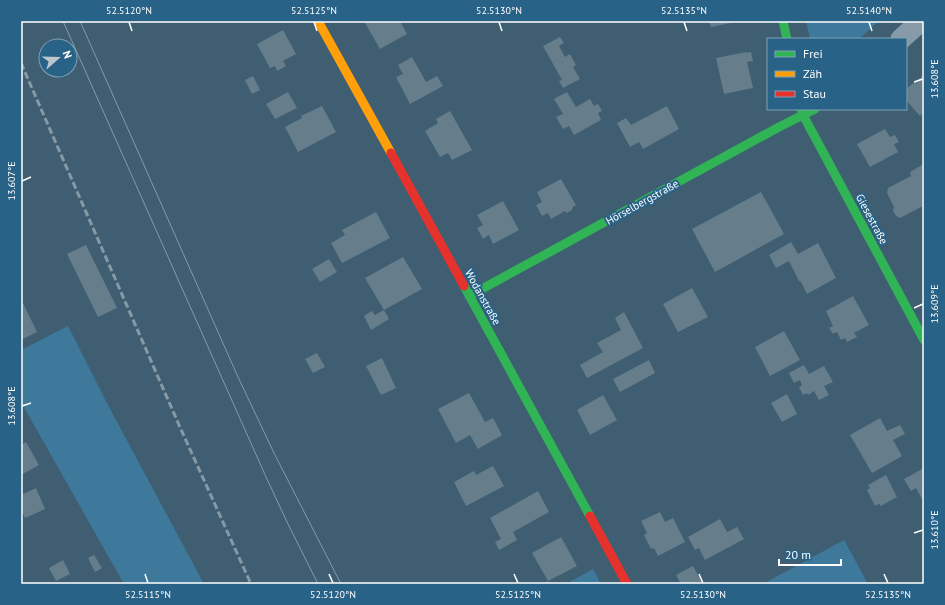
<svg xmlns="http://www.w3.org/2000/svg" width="945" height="605" font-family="'PT Sans',sans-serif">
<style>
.green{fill:#3e799c}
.building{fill:#667d8c}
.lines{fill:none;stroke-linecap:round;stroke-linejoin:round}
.street{stroke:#869aa7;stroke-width:21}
.fast{stroke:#30b455;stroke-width:9}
.slow{stroke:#ff9f0a;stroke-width:9}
.jam{stroke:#e5322d;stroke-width:9}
.tram{stroke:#859aa5;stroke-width:1}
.rail{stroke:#859aa5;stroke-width:3;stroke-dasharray:7 3;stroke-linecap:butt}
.ticks{fill:none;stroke:#fff;stroke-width:1.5}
.labels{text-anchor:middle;stroke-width:4;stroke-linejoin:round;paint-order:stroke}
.street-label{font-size:11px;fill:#fff;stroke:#296287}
.neatline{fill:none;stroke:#fff;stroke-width:1.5}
.ticks-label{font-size:10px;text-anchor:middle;fill:#fff}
</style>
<rect width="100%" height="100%" fill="#3f5e71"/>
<path class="green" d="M806 21H879L859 39H810Z
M68 326 109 407 204 584H124L21 402V350Z
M844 540 868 584H763Z
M593 569 601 584H566Z"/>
<path class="building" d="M364 21H400L407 34 380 49Z
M709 21H735V22L711 27Z
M283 30 296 54 283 61 286 66 277 71 275 66 270 68 257 44Z
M560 37 564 43 559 46 565 57 570 54 576 65 573 67 580 79 563 88 559 81 562 80 543 46Z
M746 52V53L751 52 753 61 747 62 753 88 724 94 716 58Z
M412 57 426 82 437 76 443 86 410 104 396 77 403 74 398 65Z
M253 76 260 90 252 94 245 80Z
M922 76 924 79V113L920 116 906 100V89Z
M288 92 297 108 275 119 266 104Z
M567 92 576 107 590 99 594 106 598 104 602 111 598 113 601 120 574 135 569 126 563 129 556 117 563 114 554 99Z
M322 106 336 132 298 152 285 127 302 118 301 116Z
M667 106 679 129 643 149 639 142 630 147 617 123 626 118 631 125Z
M450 111 472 150 452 160 448 153 440 157 425 131 438 123 436 119Z
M885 129 890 137 895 135 899 142 894 144 898 152 870 167 857 144Z
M924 164V208L923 206 900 218 896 216 893 211 894 207 887 193 888 188 911 176 910 172Z
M561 179 576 205 573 207 572 210 567 213 565 211 551 219 548 213 542 216 536 205 542 202 537 192Z
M761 192 784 234 715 272 692 229Z
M503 201 519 230 493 244 489 235 483 239 477 228 483 225 477 215Z
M376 212 390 238 342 263 331 243 345 235 342 230Z
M791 242 798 254 818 243 836 278 807 294 801 282 799 281 789 261 776 268 769 255Z
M86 245 117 308 98 317 67 254Z
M403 257 422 289 384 310 365 278Z
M329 259 337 272 320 282 312 269Z
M692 288 708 317 678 332 663 304Z
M853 296 869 325 854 333 857 337 847 342 845 338 841 340 837 332 833 334 829 328 833 326 826 311Z
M21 299 37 332 21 340Z
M384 310 389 319 371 330 364 316 372 311 375 315Z
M624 312 643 348 587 378 580 365 603 352 597 343 621 330 615 318Z
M784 331 800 360 770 376 755 347Z
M317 353 325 367 313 373 305 359Z
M382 358 396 388 381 395 366 366Z
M649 360 655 373 620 392 613 379Z
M804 365 809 374 824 366 833 382 824 386 829 395 819 400 814 391 808 395 807 393 803 395 799 387 802 385 800 380 794 383 789 373Z
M469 393 485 422 493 418 502 435 478 449 470 435 456 443 438 409Z
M787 394 797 414 782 422 771 403Z
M603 395 617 420 590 435 577 410Z
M880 418 887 431 900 425 905 434 893 440 902 456 872 473 850 435Z
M26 442 39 465 21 475V445Z
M493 466 504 486 466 506 454 482 474 471 476 475Z
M924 468V497L922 499 916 488 911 491 904 479Z
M886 475 897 497 881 506 879 504 875 506 867 490 870 488 868 485Z
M36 488 45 509 25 518 21 509V495Z
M538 491 549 512 513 532 517 540 499 550 495 542 501 539 490 518Z
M660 512 665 522 673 518 685 542 658 556 654 548 651 549 644 535 647 533 641 521Z
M720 519 727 532 737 527 744 539 705 560 699 548 695 550 688 537Z
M561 537 577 566 548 581 549 584H542L548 581 532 553Z
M94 555 102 568 95 572 88 558Z
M63 560 70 574 56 581 49 568Z
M693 566 703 584H681L676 575Z"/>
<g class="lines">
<path class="street" d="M901 39 921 21"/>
<path class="fast" d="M783 21 787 39
M801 109 803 115 924 340
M464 286 590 516
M469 296 779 127 815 109"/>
<path class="slow" d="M318 21 391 153"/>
<path class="jam" d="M391 153 464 286
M590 516 627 584"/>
<path class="tram" d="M63 21 266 477 288 524 318 584
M80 21 238 377 274 453 341 584"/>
<path class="rail" d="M21 63 179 425 251 584"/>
</g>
<path class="ticks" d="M129 22 132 31M314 22 317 31M499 22 502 31M684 22 687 31M869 22 872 31M914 82 923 79M22 181 31 177M914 308 923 304M22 406 31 403M914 533 923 530M145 574 148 583M329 574 333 583M514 574 518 583M699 574 703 583M884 574 888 583"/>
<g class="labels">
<g class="street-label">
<text transform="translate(642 202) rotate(-29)" y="4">Hörselbergstraße</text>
<text transform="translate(872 219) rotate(62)" y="4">Giesestraße</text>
<text transform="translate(483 297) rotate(61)" y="4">Wodanstraße</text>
</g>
</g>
<rect width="945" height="605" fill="none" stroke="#296287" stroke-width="44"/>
<rect x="767" y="38" width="140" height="72" fill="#296287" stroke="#7fa1b7"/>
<rect x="775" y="51" width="20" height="6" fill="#30b455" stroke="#7fa1b7"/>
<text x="803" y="58" font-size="12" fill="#ffffff">Frei</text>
<rect x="775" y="71" width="20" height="6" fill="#ff9f0a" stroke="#7fa1b7"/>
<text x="803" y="78" font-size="12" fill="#ffffff">Zäh</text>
<rect x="775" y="91" width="20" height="6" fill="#e5322d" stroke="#7fa1b7"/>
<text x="803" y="98" font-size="12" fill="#ffffff">Stau</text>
<g transform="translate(58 58) rotate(70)"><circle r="19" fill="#296287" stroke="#7fa1b7"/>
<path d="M0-3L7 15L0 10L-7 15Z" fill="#bcc7cd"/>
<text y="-6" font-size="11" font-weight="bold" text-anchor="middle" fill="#ffffff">N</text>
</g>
<path d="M779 559v6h62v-6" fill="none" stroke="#ffffff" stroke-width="2"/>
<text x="785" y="559" font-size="12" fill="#ffffff" stroke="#296287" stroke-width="3" paint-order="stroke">20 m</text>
<rect x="22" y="22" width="901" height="561" class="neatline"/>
<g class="ticks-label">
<text x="129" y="14">52.5120°N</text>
<text x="314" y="14">52.5125°N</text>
<text x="499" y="14">52.5130°N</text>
<text x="684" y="14">52.5135°N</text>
<text x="869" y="14">52.5140°N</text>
<text transform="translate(934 79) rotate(-90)" y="4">13.608°E</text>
<text transform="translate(11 181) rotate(-90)" y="4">13.607°E</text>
<text transform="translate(934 304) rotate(-90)" y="4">13.609°E</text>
<text transform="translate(11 406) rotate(-90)" y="4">13.608°E</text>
<text transform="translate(934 530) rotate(-90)" y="4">13.610°E</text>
<text x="148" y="598">52.5115°N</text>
<text x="333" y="598">52.5120°N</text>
<text x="518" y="598">52.5125°N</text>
<text x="703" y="598">52.5130°N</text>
<text x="888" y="598">52.5135°N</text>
</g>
</svg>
